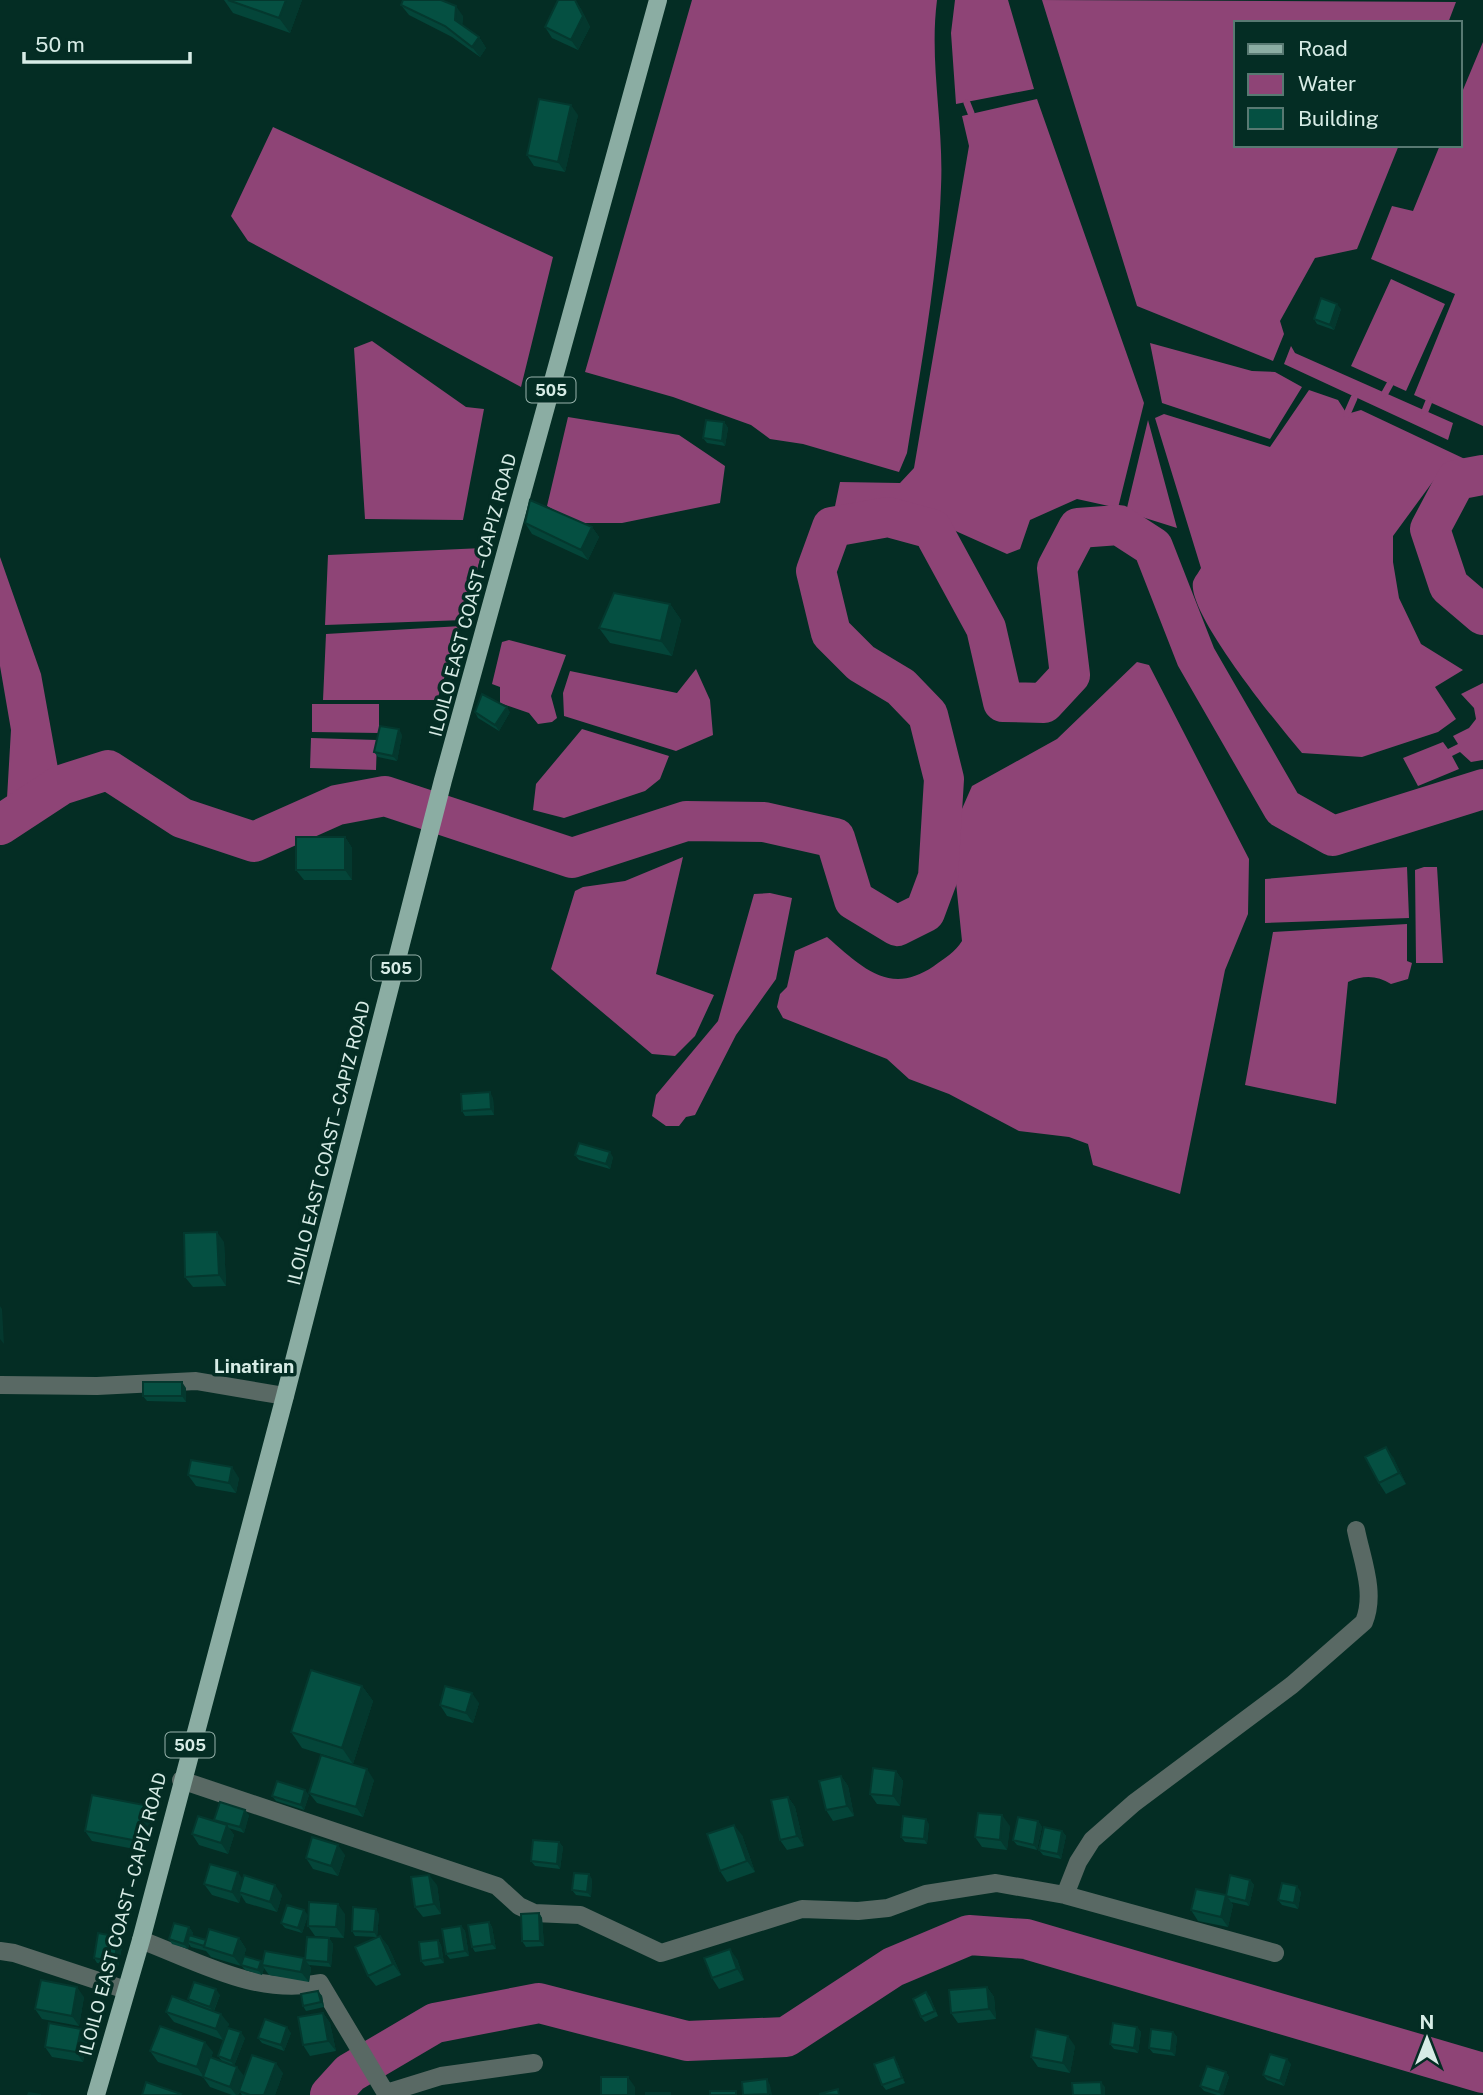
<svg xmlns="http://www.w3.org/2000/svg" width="1483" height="2095" font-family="'Public Sans',sans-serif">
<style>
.water{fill:#8e4476}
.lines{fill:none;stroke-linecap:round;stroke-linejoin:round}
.stream{stroke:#8e4476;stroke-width:7}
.river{stroke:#8e4476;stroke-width:40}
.minor{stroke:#596964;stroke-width:18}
.major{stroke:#8bada3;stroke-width:18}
.wall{fill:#044539}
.shaded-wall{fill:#04382e}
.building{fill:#055042;stroke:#04382e;stroke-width:2}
.labels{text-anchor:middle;stroke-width:7;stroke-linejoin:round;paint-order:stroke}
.shield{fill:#042d24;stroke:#98b3ac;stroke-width:2}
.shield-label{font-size:16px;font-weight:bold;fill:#d7ece6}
.street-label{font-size:18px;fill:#d7ece6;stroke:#042d24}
.neighbourhood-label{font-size:19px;font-weight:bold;fill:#d7ece6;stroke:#042d24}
</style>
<rect width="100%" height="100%" fill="#042d24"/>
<path class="water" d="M692 0H937C929 63 944 124 941 187 938 276 921 365 907 453L899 472 803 444 770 439 751 425 673 397 585 372Z
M955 0H1008L1034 89 956 104 951 33Z
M1042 0 1456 2 1448 23H1236V145H1399L1357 249 1315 258 1280 321 1284 334 1273 361 1137 306Z
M1483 42V426L1414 395 1455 294 1371 259 1392 206 1413 211 1440 145H1460V97Z
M1037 99 1144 403 1118 508 1077 499 1030 520 1020 549 1007 554 902 507 834 511 840 482 900 483 914 468 969 146 962 116Z
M273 127 553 257 521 387 248 241 231 216Z
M1391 279 1445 304 1406 391 1351 366Z
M372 341 466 407 484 409 463 520 365 519 354 348Z
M1150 343 1252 371 1275 372 1302 387 1270 439 1162 403Z
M1291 346 1295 353 1453 423 1448 440 1284 364Z
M1309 390 1338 400 1347 414 1361 410 1467 460 1434 480 1393 536V562L1399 598 1421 644 1463 670 1435 687 1456 719 1438 732 1362 757 1302 753C1279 726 1187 614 1193 582 1194 578 1199 572 1201 568L1155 418 1164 414 1270 447Z
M568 417 679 435 725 466 720 503 622 523H576L547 506Z
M1148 420 1177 528 1126 512Z
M483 548 464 620 325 625 328 555Z
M0 557 41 674 61 785 7 798 11 730 0 666Z
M461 626 437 700H323L326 634Z
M509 640 566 655 551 696 557 718 552 722 538 724 529 713 500 703V687L492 684 502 642Z
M1137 662 1149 665 1249 859 1248 914 1225 970 1180 1194 1093 1165 1088 1144 1069 1137 1019 1131 949 1094 909 1079 887 1059 783 1018 777 1007 780 994 787 987 795 951 827 937C861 966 889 997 934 966 945 958 955 952 962 941L951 834 972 786 1057 739Z
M696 669 710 700 713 735 676 751 564 716 563 693 570 671 677 693Z
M1483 683V760L1471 762 1460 752 1452 756 1459 769 1418 786 1403 758 1443 742 1448 749 1458 744 1453 736 1469 728 1476 719 1474 708 1461 694Z
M312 704H379V733L312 732Z
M582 729 669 756 660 779 645 791 564 818 533 810 536 784Z
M311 738 377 740 376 770 310 768Z
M683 857 656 974 714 995 695 1036 675 1056 652 1054 551 969 575 891 583 887 625 881Z
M1407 867 1409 918 1265 923V879Z
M1424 867H1437L1443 963H1416L1415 870Z
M770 893 792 898 776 979 736 1035 695 1115 686 1117 679 1126H666L652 1116 656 1095 718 1021 754 894Z
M1407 924V961L1412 963 1408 979 1391 984C1377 975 1363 975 1348 982L1336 1104 1245 1085 1273 932Z"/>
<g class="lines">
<path class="stream" d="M967 103 971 113
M1385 393 1390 384
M1425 411 1429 401
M1347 414 1354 398"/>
<path class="river" d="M1483 475 1456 480 1430 529 1449 586 1483 615
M0 825 61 785 108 770 182 818 254 842 337 805 385 796 572 858 686 821 764 822 835 838 854 900 897 926 925 912 938 877 944 779 928 715 901 687 861 663 831 633 816 571 832 527 888 517 932 529 986 628 1003 702 1044 703 1070 675 1057 568 1078 528 1119 525 1153 547 1196 657 1283 808 1333 836 1483 789
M330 2095 350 2073 435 2023 539 2003 687 2041 786 2037 893 1967 969 1935 1026 1939 1483 2073"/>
<path class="minor" d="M0 1385 97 1386 196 1381 285 1396
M181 1780 497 1886 519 1906 534 1913 580 1915 661 1953 802 1909 858 1911 888 1908 926 1894 996 1883 1065 1895 1275 1953
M1065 1895 1078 1862 1092 1840 1134 1803 1292 1685 1364 1622C1376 1593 1362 1560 1356 1530
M141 1940C199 1962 257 1996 320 1983L387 2095
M0 1951 14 1953 126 1990
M386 2093 441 2076 534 2063"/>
<path class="major" d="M96 2095 141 1940 285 1396 443 780 658 0"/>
</g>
<path class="wall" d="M224 0H302L290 33 233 13Z
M575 0 581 9 590 27 578 50 552 38 545 27Z
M401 5 463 16 462 26 479 37 486 48 480 57 452 37 409 15Z
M578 115 565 172 534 166 527 155Z
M1341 309 1334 330 1317 324 1314 319Z
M724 422 728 428 725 446 707 443 703 438Z
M525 523 592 527 599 537 588 560 532 534Z
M670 604 681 620 672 656 610 643 599 628Z
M475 712H510L499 731 478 718Z
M402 735 397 761 378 757 374 752Z
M345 837 352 848V880H304L296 870Z
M493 1098 494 1115 465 1116 462 1111Z
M575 1155 613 1157 610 1169 579 1160Z
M224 1242 226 1286 193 1287 185 1277Z
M186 1388V1402L147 1401 143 1396Z
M1393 1457 1406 1484 1386 1494 1379 1483Z
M188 1475 239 1478 236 1493 196 1486Z
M362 1686 373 1701 353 1764 302 1748 291 1732Z
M479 1703 473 1723 447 1716 440 1705Z
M896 1771 903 1781 900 1806 877 1804 870 1794Z
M841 1776 848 1786 854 1816 833 1821 826 1810Z
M374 1780 363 1817 317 1803 309 1793Z
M309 1795 304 1810 276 1801 272 1796Z
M788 1797 795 1807 804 1846 787 1850 780 1840Z
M144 1805 151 1815 145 1851 92 1841 85 1831Z
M249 1815 244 1833 229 1828 234 1835 228 1854 199 1845 192 1834 216 1822 214 1820Z
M1038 1821 1042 1827 1037 1850 1017 1845 1013 1840Z
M929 1824 927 1844 905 1842 901 1837Z
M1010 1826 1007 1850 982 1847 975 1837Z
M1062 1831 1066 1836 1061 1859 1043 1855 1039 1850Z
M742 1835 755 1872 727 1882 720 1871Z
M559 1842 563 1847 560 1869 535 1866 531 1861Z
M345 1855 338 1876 313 1869 306 1858Z
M592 1879 591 1897 576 1895 572 1890Z
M243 1880 282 1895 277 1912 246 1903 241 1895 239 1903 212 1895 204 1884Z
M1250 1880 1254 1885 1249 1906 1231 1902 1233 1905 1228 1927 1198 1921 1191 1910 1226 1895Z
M437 1885 441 1914 423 1917 415 1907Z
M1301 1892 1298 1909 1282 1905 1278 1900Z
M539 1913 542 1918 544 1946 526 1947 522 1941Z
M345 1914 344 1938 315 1936 308 1926Z
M379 1914 377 1937 380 1936 388 1946 401 1975 376 1986 368 1976 376 1937 355 1936 352 1931Z
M308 1915 302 1933 285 1928 281 1923Z
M489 1922 492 1927 496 1949 475 1952 472 1947Z
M461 1926 465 1931 469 1956 450 1959 446 1954Z
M189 1927 193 1933 192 1936 206 1940 239 1938 246 1949 241 1966 211 1957 206 1951 191 1947 189 1944 188 1949 172 1944 169 1939Z
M119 1937 123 1942 118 1967 97 1963 94 1958Z
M329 1938 333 1944 331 1967 309 1965 305 1960Z
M438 1940 441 1945 444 1963 425 1966 421 1961Z
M304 1958 311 1968 309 1982 269 1975 264 1968 262 1975 245 1970 241 1965 261 1961 262 1963Z
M737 1959 744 1980 719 1989 712 1978Z
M987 1987 994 1997 996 2019 958 2023 951 2013Z
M318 1991 322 1996 324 2007 306 2011 303 2006Z
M926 1992 930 1997 938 2016 925 2022 921 2017Z
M220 1995 214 2011 229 2024 223 2040 174 2022 166 2012 191 2003 188 1999Z
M84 1997 79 2026 42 2019 35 2009Z
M323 2013 330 2023 336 2051 310 2056 303 2045Z
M1137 2027 1141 2032 1138 2053 1114 2049 1110 2044Z
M81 2029 88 2039 83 2062 52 2057 45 2047Z
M1173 2032 1177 2037 1175 2056 1153 2053 1149 2048Z
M291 2033 284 2051 262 2043 258 2038Z
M245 2038 234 2066 222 2061 218 2056Z
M1075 2046 1070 2073 1038 2067 1031 2057Z
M150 2051 213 2052 211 2058 244 2077 283 2073 275 2095H242L240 2092 238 2095H232L210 2087 203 2077 158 2062Z
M897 2062 905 2083 886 2090 882 2085Z
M1291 2064 1284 2086 1267 2080 1263 2075Z
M1226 2072 1229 2077 1223 2095H1217L1204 2091 1200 2086Z"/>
<path class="shaded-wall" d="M286 0H302L290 33 279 18Z
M575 0 581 9 590 27 578 50 571 40Z
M456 6 463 16 462 30 455 20Z
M479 37 486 48 480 57 472 47Z
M571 105 578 115 565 172 558 162Z
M1337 304 1341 309 1334 330 1330 325Z
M724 422 728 428 725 446 722 441Z
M592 527 599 537 588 560 581 550Z
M670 604 681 620 672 656 661 641Z
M507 707 510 712 499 731 495 725Z
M399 729 402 735 397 761 393 756Z
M345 837 352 848V880L345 870Z
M490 1092 493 1098 494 1115 491 1109Z
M610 1152 613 1157 610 1169 606 1164Z
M217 1232 224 1242 226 1286 219 1275Z
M0 1306 2 1309 4 1344 0 1339Z
M182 1382 186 1388V1402L182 1396Z
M1386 1447 1393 1457 1406 1484 1399 1473Z
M232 1467 239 1478 236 1493 229 1483Z
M362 1686 373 1701 353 1764 342 1748Z
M472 1693 479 1703 473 1723 466 1713Z
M367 1769 374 1780 363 1817 356 1807Z
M896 1771 903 1781 900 1806 893 1796Z
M841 1776 848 1786 854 1816 847 1806Z
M305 1790 309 1795 304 1810 301 1805Z
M788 1797 795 1807 804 1846 797 1836Z
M144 1805 151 1815 145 1851 138 1841Z
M245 1810 249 1815 244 1833 240 1827Z
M1002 1815 1010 1826 1007 1850 1000 1840Z
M926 1819 929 1824 927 1844 924 1839Z
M1038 1821 1042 1827 1037 1850 1034 1845Z
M227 1825 234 1835 228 1854 221 1843Z
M734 1825 742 1835 755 1872 747 1861Z
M1062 1831 1066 1836 1061 1859 1058 1854Z
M559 1842 563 1847 560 1869 557 1864Z
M338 1845 345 1855 338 1876 331 1866Z
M238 1872 245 1883 239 1892 241 1895 239 1903 232 1892Z
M589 1874 592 1879 591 1897 587 1892Z
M429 1875 437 1885 441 1914 434 1904Z
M1250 1880 1254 1885 1249 1906 1246 1901Z
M275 1885 282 1895 277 1912 270 1902Z
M1297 1886 1301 1892 1298 1909 1294 1903Z
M1226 1895 1233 1905 1228 1927 1221 1917Z
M338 1904 345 1914 344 1938 336 1927Z
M376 1909 379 1914 377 1937 374 1932Z
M304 1910 308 1915 302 1933 298 1928Z
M539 1913 542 1918 544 1946 540 1941Z
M489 1922 492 1927 496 1949 492 1944Z
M461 1926 465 1931 469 1956 465 1951Z
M189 1927 193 1933 190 1942 188 1941 189 1944 188 1949 184 1944Z
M380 1936 388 1946 401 1975 393 1964Z
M119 1937 123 1942 118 1967 114 1962Z
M239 1938 246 1949 241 1966 233 1956Z
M329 1938 333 1944 331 1967 328 1962Z
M438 1940 441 1945 444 1963 440 1958Z
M730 1949 737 1959 744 1980 737 1969Z
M304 1958 311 1968 309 1982 301 1972Z
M261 1961 264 1968 262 1975 258 1970Z
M77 1987 84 1997 79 2026 72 2016Z
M987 1987 994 1997 996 2019 989 2009Z
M216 1989 220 1995 213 2012 210 2007Z
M318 1991 322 1996 324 2007 321 2002Z
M323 2013 330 2023 336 2051 328 2041Z
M221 2014 229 2024 223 2040 216 2029Z
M287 2027 291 2033 284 2051 281 2045Z
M1137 2027 1141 2032 1138 2053 1134 2048Z
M81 2029 88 2039 83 2062 76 2052Z
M241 2032 245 2038 234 2066 231 2061Z
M1173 2032 1177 2037 1175 2056 1171 2051Z
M1068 2036 1075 2046 1070 2073 1063 2063Z
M205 2042 213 2052 204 2077 197 2067Z
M894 2057 897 2062 905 2083 902 2078Z
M1287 2059 1291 2064 1284 2086 1280 2081Z
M276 2063 283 2073 275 2095H264Z
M237 2067 245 2077 238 2095H236L230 2087Z
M1226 2072 1229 2077 1223 2095H1221L1219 2092Z
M628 2077 635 2087V2095H628Z
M767 2079 770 2085 772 2095 768 2094Z
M1101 2082 1105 2087V2095H1102Z"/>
<path class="building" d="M228 0H286L279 18Z
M403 0H441L456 6 455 20 479 37 472 47 445 26 401 5Z
M558 0H575L583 16 571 40 545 27Z
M539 99 571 105 558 162 527 155Z
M1321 298 1337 304 1330 325 1314 319Z
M706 420 724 422 722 441 703 438Z
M530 500 592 527 581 550 525 523Z
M614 593 670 604 661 641 599 628Z
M482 694 507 707 495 725 475 712Z
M380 726 399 729 393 756 374 752Z
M296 837H345V870H296Z
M490 1092 491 1109 462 1111 461 1094Z
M579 1143 610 1152 606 1164 575 1155Z
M217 1232 219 1275 185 1277 184 1233Z
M143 1382H182V1396H143Z
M1386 1447 1399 1473 1379 1483 1365 1457Z
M191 1460 232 1467 229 1483 188 1475Z
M311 1670 362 1686 342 1748 291 1732Z
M445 1686 472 1693 466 1713 440 1705Z
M321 1755 367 1769 356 1807 309 1793Z
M873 1768 896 1771 893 1796 870 1794Z
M841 1776 847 1806 826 1810 819 1781Z
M277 1781 305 1790 301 1805 272 1796Z
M92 1795 144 1805 138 1841 85 1831Z
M788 1797 797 1836 780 1840 771 1800Z
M220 1802 245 1810 240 1827 214 1820Z
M978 1813 1002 1815 1000 1840 975 1837Z
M198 1816 227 1825 221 1843 192 1834Z
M903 1816 926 1819 924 1839 901 1837Z
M1018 1817 1038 1821 1034 1845 1013 1840Z
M734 1825 747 1861 720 1871 707 1834Z
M1044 1827 1062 1831 1058 1854 1039 1850Z
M312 1837 338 1845 331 1866 306 1858Z
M533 1840 559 1842 557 1864 531 1861Z
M210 1864 238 1872 232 1892 204 1884Z
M574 1873 589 1874 587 1892 572 1890Z
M244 1875 275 1885 270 1902 239 1892Z
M429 1875 434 1904 415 1907 411 1877Z
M1230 1875 1250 1880 1246 1901 1226 1896Z
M1282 1883 1297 1886 1294 1903 1278 1900Z
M1196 1889 1226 1895 1221 1917 1191 1910Z
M309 1902 338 1904 336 1927 308 1926Z
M287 1905 304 1910 298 1928 281 1923Z
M353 1907 376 1909 374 1932 352 1931Z
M539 1913 540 1941H522L521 1914Z
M489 1922 492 1944 472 1947 468 1925Z
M174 1923 189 1927 184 1944 169 1939Z
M461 1926 465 1951 446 1954 442 1929Z
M209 1929 239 1938 233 1956 204 1947Z
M98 1933 119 1937 114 1962 94 1958Z
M189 1935 206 1940 204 1946 188 1941Z
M380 1936 393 1964 368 1976 355 1947Z
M307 1937 329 1938 328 1962 305 1960Z
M438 1940 440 1958 421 1961 419 1942Z
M730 1949 737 1969 712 1978 704 1958Z
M265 1951 304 1958 301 1972 262 1965Z
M244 1956 261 1961 258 1970 241 1965Z
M41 1980 77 1987 72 2016 35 2009Z
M194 1982 216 1989 210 2007 188 1999Z
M987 1987 989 2009 951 2013 949 1990Z
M318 1991 321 2002 303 2006 301 1994Z
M926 1992 935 2011 921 2017 913 1999Z
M172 1996 221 2014 216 2029 166 2012Z
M323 2013 328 2041 303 2045 298 2017Z
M265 2019 287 2027 281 2045 258 2038Z
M49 2023 81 2029 76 2052 45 2047Z
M1113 2023 1137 2027 1134 2048 1110 2044Z
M160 2026 205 2042 197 2067 150 2051Z
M228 2028 241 2032 231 2061 218 2056Z
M1036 2029 1068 2036 1063 2063 1031 2057Z
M1151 2029 1173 2032 1171 2051 1149 2048Z
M1270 2054 1287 2059 1280 2081 1263 2075Z
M252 2055 276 2063 264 2095H250L239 2091Z
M210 2057 237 2067 230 2087 203 2077Z
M894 2057 902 2078 882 2085 874 2064Z
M1207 2066 1226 2072 1219 2092 1200 2086Z
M601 2077H628V2095H601Z
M767 2079 768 2094 743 2095 742 2082Z
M146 2082 181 2094 180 2095H142Z
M1101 2082 1102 2095H1073L1072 2083Z
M838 2089 839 2095 819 2094Z
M710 2091H736V2095H710Z
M29 2093 41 2095H28Z
M646 2093H670V2095H646Z"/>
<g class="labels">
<g class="shield">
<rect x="526.5" y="377.5" width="49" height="25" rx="5"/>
<rect x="371.5" y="955.5" width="49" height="25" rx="5"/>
<rect x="165.5" y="1732.5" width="49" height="25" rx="5"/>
</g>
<g class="shield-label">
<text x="551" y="396">505</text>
<text x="396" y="974">505</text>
<text x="190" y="1751">505</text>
</g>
<g class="street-label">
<text transform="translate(473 595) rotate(-75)" y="6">ILOILO EAST COAST – CAPIZ ROAD</text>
<text transform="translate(329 1143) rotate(-76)" y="6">ILOILO EAST COAST – CAPIZ ROAD</text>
<text transform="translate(123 1914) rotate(-75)" y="6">ILOILO EAST COAST – CAPIZ ROAD</text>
</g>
<g class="neighbourhood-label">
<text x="254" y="1373">Linatiran</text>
</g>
</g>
<rect x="1234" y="21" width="228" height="126" fill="#042d24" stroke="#587972" stroke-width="2"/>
<rect x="1248" y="44" width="35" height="10" fill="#8bada3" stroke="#587972" stroke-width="2"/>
<text x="1298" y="56" font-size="21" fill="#d7ece6">Road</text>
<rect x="1248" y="74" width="35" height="21" fill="#8e4476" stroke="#587972" stroke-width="2"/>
<text x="1298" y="91" font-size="21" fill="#d7ece6">Water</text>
<rect x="1248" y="108" width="35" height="21" fill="#055042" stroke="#587972" stroke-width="2"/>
<text x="1298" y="126" font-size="21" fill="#d7ece6">Building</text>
<g transform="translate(1427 2039)" stroke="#042d24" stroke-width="5" paint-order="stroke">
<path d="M0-5L12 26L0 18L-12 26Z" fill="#d7ece6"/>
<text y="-10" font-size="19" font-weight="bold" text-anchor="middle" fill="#d7ece6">N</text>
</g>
<path d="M24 52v10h166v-10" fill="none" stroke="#d7ece6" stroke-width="3.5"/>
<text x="35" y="52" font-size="21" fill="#d7ece6" stroke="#042d24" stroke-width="5" paint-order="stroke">50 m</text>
</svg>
